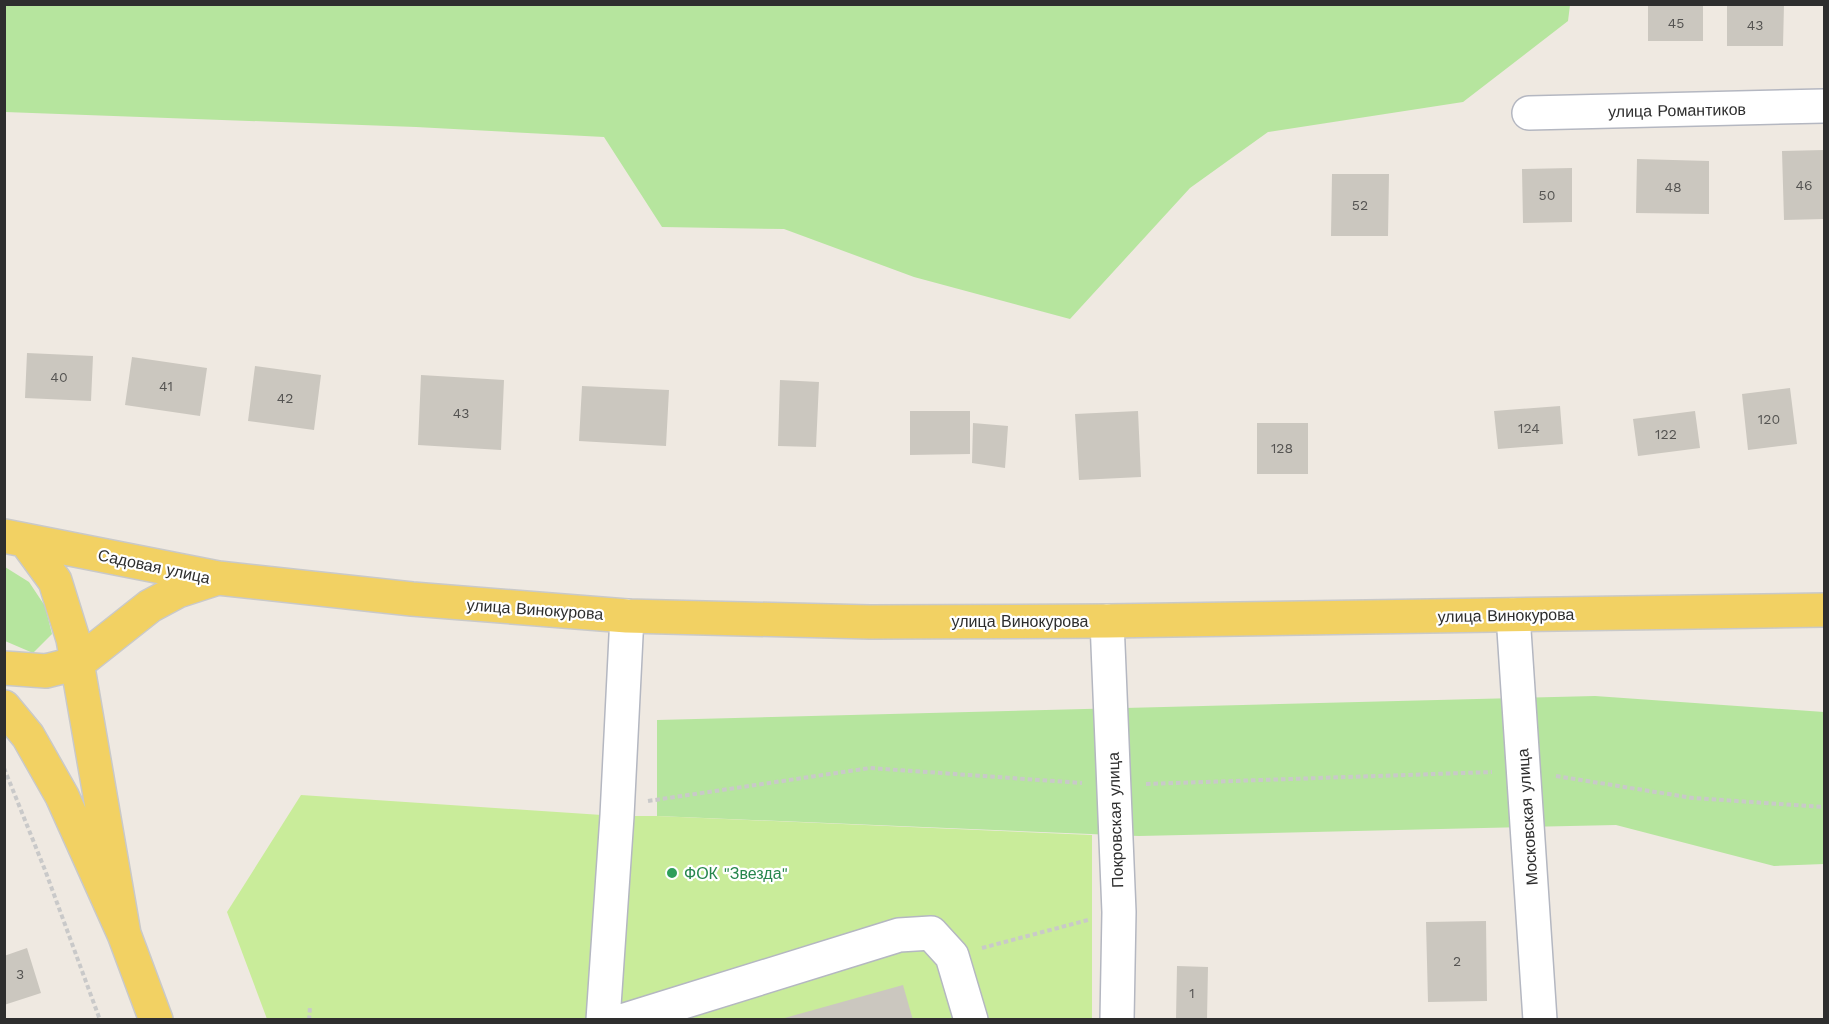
<svg xmlns="http://www.w3.org/2000/svg" width="1829" height="1024" font-family="'Work Sans',sans-serif">
<style>
.green{fill:#b6e59e}
.pitch{fill:#c9ec9a}
.building{fill:#cbc7bf}
.lines{fill:none;stroke-linecap:round;stroke-linejoin:round}
.minor-casing{stroke:#b4b7c1;stroke-width:36}
.major-casing{stroke:#c9c9c9;stroke-width:36}
.path{stroke:#c9c9c9;stroke-width:4;stroke-dasharray:4.5 3;stroke-linecap:butt}
.minor{stroke:#fff;stroke-width:33}
.major{stroke:#f2d163;stroke-width:33}
.leisure-dot{fill:#2e9e5b;stroke:#fff;stroke-width:2}
.labels{text-anchor:middle;stroke-width:4.5;stroke-linejoin:round;paint-order:stroke}
.number-label{font-size:14px;fill:#555452}
.street-label{font-size:16px;fill:#2e2e2e;stroke:#fff}
.leisure-label{font-size:16px;fill:#27864d;stroke:#fff;text-anchor:start}
</style>
<rect width="100%" height="100%" fill="#efe9e1"/>
<path class="green" d="M5 4H1570V5L1568 21 1463 102 1268 132 1190 188 1070 319 914 277 784 229 662 227 604 137 416 127 5 112Z
M5 567 29 582 45 606 52 634 33 653 5 641Z
M1595 696 1824 712V864L1774 866 1616 825 1139 836 657 816V720Z"/>
<path class="pitch" d="M301 795 617 816H657L1092 835V1019H267L227 912Z"/>
<path class="building" d="M1648 4H1703V41H1648Z
M1727 4H1784L1783 46H1727Z
M1824 150V219L1784 220 1782 151Z
M1637 159 1709 161V214L1636 213Z
M1572 168V222L1523 223 1522 169Z
M1332 174H1389L1388 236H1331Z
M27 353 93 356 91 401 25 398Z
M132 357 207 368 200 416 125 405Z
M255 366 321 375 314 430 248 421Z
M421 375 504 380 501 450 418 445Z
M780 380 819 382 816 447 778 446Z
M582 386 669 390 666 446 579 441Z
M1790 388 1797 444 1748 450 1742 394Z
M1560 406 1563 444 1498 449 1494 411Z
M910 411H970V454L910 455Z
M1138 411 1141 477 1079 480 1075 414Z
M1695 411 1700 448 1638 456 1633 419Z
M973 423 1008 426 1005 468 972 463Z
M1257 423H1308V474H1257Z
M1486 921 1487 1001 1428 1002 1426 922Z
M27 948 41 993 4 1005V956Z
M1177 966 1208 967 1207 1019H1176Z
M903 985 913 1020H781V1019Z"/>
<g class="lines">
<defs>
<path id="minor" d="M1529 113 1824 106
M1513 615 1540 1020
M1107 621 1119 912 1117 1020
M603 1020 617 816 627 616
M625 1020 899 935 931 933 952 956 971 1020"/>
<path id="major" d="M4 536 218 578 412 599 627 616 870 622 1107 621 1824 610
M25 540 55 581 73 639 124 934
M4 668 46 671 78 663 150 606 178 591 218 578
M4 707 28 736 62 796 124 934 156 1020"/>
</defs>
<use href="#minor" class="minor-casing"/>
<use href="#major" class="major-casing"/>
<path class="path" d="M4 768 45 870 100 1020
M1556 776 1693 798 1824 807
M1146 784 1492 772
M648 801 870 768 1082 783
M982 948 1088 920
M309 1020 310 1007"/>
<use href="#minor" class="minor"/>
<use href="#major" class="major"/>
</g>
<circle class="leisure-dot" cx="672" cy="873" r="6"/>
<g class="labels">
<g class="number-label">
<text x="1676" y="28">45</text>
<text x="1755" y="30">43</text>
<text x="1804" y="190">46</text>
<text x="1673" y="192">48</text>
<text x="1547" y="200">50</text>
<text x="1360" y="210">52</text>
<text x="59" y="382">40</text>
<text x="166" y="391">41</text>
<text x="285" y="403">42</text>
<text x="461" y="418">43</text>
<text x="1769" y="424">120</text>
<text x="1529" y="433">124</text>
<text x="1666" y="439">122</text>
<text x="1282" y="453">128</text>
<text x="1457" y="966">2</text>
<text x="20" y="979">3</text>
<text x="1192" y="998">1</text>
</g>
<g class="street-label">
<text transform="translate(1677 110) rotate(-1)" y="6">улица Романтиков</text>
<text transform="translate(154 566) rotate(12)" y="6">Садовая улица</text>
<text transform="translate(535 609) rotate(4)" y="6">улица Винокурова</text>
<text transform="translate(1506 615) rotate(-1)" y="6">улица Винокурова</text>
<text x="1020" y="627">улица Винокурова</text>
<text transform="translate(1527 817) rotate(-94)" y="6">Московская улица</text>
<text transform="translate(1115 820) rotate(-92)" y="6">Покровская улица</text>
</g>
<g class="leisure-label">
<text x="684" y="879">ФОК "Звезда"</text>
</g>
</g>
<rect width="1829" height="1024" fill="none" stroke="#2e2e2e" stroke-width="12"/>
</svg>
